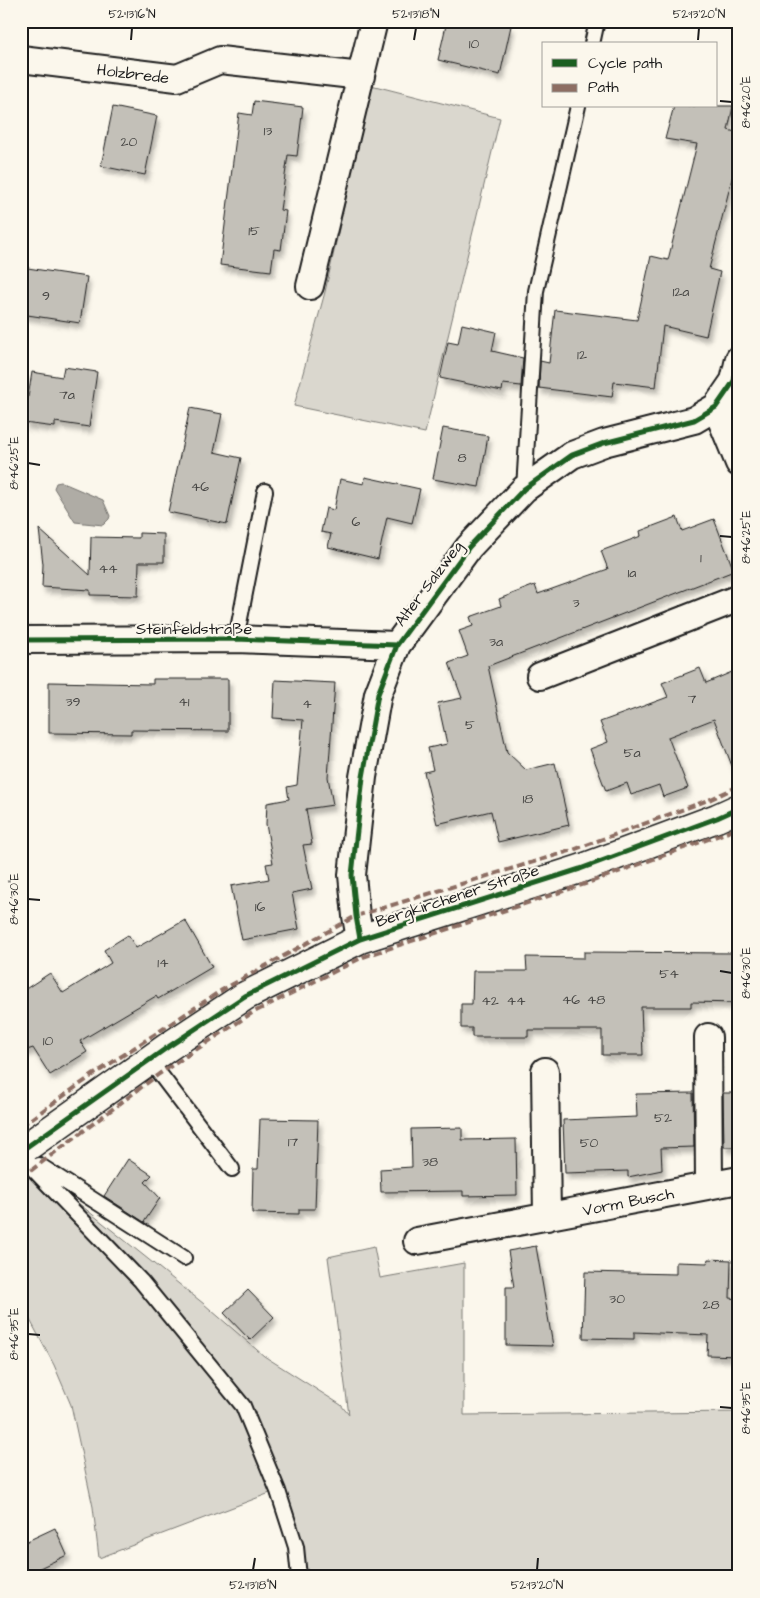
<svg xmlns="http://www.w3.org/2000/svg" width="760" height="1598" font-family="'Architects Daughter',sans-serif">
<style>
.green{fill:#dad7ce;stroke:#7b7a75}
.water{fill:#afaca5;stroke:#74726e}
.building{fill:#c3c0b8;stroke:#1c1c1c;filter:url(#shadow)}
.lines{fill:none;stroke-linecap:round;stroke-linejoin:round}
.lane-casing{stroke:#1c1c1c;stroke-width:18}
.street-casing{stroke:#1c1c1c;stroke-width:30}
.secondary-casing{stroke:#1c1c1c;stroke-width:31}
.lane{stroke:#fbf7ec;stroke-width:14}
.street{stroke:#fbf7ec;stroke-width:26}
.secondary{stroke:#fbf7ec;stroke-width:28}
.quiet{stroke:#8d6e63;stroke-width:4;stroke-dasharray:8 4;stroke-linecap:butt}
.cycleway-casing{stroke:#fbf7ec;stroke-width:8}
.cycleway{stroke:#1b5e20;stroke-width:5}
.ticks{fill:none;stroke:#1c1c1c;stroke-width:2}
.labels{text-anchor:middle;stroke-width:4.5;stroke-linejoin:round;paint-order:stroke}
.number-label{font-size:14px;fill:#464543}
.street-label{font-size:16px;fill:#1c1c1c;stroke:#fbf7ec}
.neatline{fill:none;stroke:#1c1c1c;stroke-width:2}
.ticks-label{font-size:12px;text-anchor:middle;fill:#1c1c1c}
</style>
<defs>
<filter id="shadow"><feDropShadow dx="3" dy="5.5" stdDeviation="2.5" flood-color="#0004"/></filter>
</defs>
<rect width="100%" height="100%" fill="#fbf7ec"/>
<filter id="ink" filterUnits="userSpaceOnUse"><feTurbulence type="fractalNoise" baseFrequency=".02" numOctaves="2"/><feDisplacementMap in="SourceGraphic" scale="10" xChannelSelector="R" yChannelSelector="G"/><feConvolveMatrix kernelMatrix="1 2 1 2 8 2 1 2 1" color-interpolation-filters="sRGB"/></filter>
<g filter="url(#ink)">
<path class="green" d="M371 85 500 118 425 433 294 406 325 292Z
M37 1170 204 1304 264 1356 341 1405 349 1415 328 1257 374 1247 380 1278 464 1263V1415L739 1412V1577H300L270 1493 99 1558 93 1507 71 1405 54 1365 21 1303V1183Z"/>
<path class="water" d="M61 482 103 500 110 516 109 519 103 525 75 522 54 488 56 483Z"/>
<path class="building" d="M447 21H491L511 26 500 75 438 60Z
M254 101 303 107 297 156 288 155 280 210 286 211 281 250 274 249 271 271 220 265 239 113 252 115Z
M674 106H733L728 130 739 133V151L709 269 720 272 706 336 663 326 656 387 614 382 612 397 539 388 540 361 549 363 555 310 637 320 651 256 668 260 697 144 665 139Z
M113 107 157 116 145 175 101 166Z
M21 267 87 277 80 323 21 314Z
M462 324 496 332 492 351 523 358 521 386 503 384 502 391 440 378 448 342 458 344Z
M64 367 97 372 89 427 55 422V427L24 423 32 372 62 377Z
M190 408 222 414 214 452 241 458 227 524 168 512Z
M443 428 488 436 479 487 433 479Z
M365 477 420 489 412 523 387 517 378 559 328 547 331 534 321 532 326 508 334 510 340 479 364 484Z
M677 517 682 531 714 519 734 571 488 666 507 752 526 770 555 763 569 825 498 842 491 811 437 824 424 772 433 770 428 748 447 744 438 703 462 698 449 663 468 656 459 631 473 626 470 617 501 606 499 599 535 585 538 594 608 569 601 551 641 536 640 531Z
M39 529 90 575 91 537 139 538V533L164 534V562H139L138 596 90 595V590L42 587 43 564Z
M700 668 706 683 739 669V778L737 779 714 719 668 737 688 788 663 797 659 785 631 795 627 783 606 791 590 749 608 742 600 722 668 697 662 683Z
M153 679H228V731L131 730V734L49 733V682L153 684Z
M275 680 335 683 328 777 333 805 306 809 312 844 303 845 312 889 292 893 299 929 242 940 231 886 269 879 266 864 273 863 266 824 267 803 289 799 287 787 297 785 303 720 273 718Z
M185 920 212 967 158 999 156 996 80 1041 87 1052 50 1075 33 1048 21 1052V992L50 973 63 993 111 963 104 950 128 935 136 948Z
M584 952 739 953V1003L691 1002V1007H641L643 1055H602V1030H528V1037H472V1028H461V1004H472L473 971H527L526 957 584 958Z
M693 1093 694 1147 661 1148 662 1170 628 1177V1171L565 1173 563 1120 637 1117 636 1094Z
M723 1093H739V1147H724Z
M260 1119 318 1120 315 1209H299V1214L252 1213 253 1169H258Z
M462 1128V1140L516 1139 517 1195 463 1196V1191L381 1192 380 1169 412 1167 411 1129Z
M128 1159 152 1175 145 1182 160 1198 144 1222 104 1196Z
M536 1246 553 1346 506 1345V1287H514L508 1251Z
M708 1259 731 1260 730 1298 739 1299V1356L707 1355 708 1335 634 1332V1339L583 1338 585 1272 676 1274V1262L707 1263Z
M248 1290 274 1317 250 1340 224 1313Z
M55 1528 67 1555 21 1577V1544Z"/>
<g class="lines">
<defs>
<path id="lane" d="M592 44 597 21
M524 489 536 291 578 106
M236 639 265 491
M150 1061 232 1169
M21 1151 33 1169 141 1281 243 1406 278 1491 296 1547 299 1577
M39 1165 184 1258"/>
<path id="street" d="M21 59 177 78 220 60 361 76
M310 286 374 21
M739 409 716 407 739 463
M21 640 236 639 397 645
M540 676 739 598
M360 939 356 916 352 875 363 777 378 694 397 645 469 547 524 489 572 455 604 443 694 420 716 407 734 381 739 359
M708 1037 709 1185
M545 1071 547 1217
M417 1241 739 1180"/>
<path id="secondary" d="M21 1151 168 1047 245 996 360 939 580 869 717 818 739 808"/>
</defs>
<use href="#lane" class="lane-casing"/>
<use href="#street" class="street-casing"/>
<use href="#secondary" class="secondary-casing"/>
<use href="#lane" class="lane"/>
<use href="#street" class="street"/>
<use href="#secondary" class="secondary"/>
<path class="quiet" d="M21 1126 93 1075 222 990 356 916 573 850 711 799 739 786
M21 1178 159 1074 252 1013 363 957 585 884 739 828"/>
<defs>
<path id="cycleway" d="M21 640 236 639 397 645
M360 939 356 916 352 875 363 777 378 694 397 645 469 547 524 489 572 455 604 443 694 420 716 407 734 381 739 359
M21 1151 168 1047 245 996 360 939 580 869 717 818 739 808"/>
</defs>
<use href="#cycleway" class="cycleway-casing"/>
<use href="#cycleway" class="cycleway"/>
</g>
</g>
<path class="ticks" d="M131 40 132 28M414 40 416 28M698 40 699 28M720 101 732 102M28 463 40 465M720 536 732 537M28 899 40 900M720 971 732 973M28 1334 40 1335M720 1407 732 1408M253 1570 255 1558M537 1570 538 1558"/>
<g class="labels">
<g class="number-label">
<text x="474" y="48">10</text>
<text x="268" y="135">13</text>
<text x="129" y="146">20</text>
<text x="254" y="235">15</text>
<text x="681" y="296">12a</text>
<text x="46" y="300">9</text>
<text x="582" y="359">12</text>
<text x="67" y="399">7a</text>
<text x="462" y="462">8</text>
<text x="200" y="491">46</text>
<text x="356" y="526">6</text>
<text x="701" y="562">1</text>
<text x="108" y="573">44</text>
<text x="632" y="577">1a</text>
<text x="576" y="607">3</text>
<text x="496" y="646">3a</text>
<text x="692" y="703">7</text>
<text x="73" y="706">39</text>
<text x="184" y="706">41</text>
<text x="307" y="708">4</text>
<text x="470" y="729">5</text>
<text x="632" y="757">5a</text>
<text x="528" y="803">18</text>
<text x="260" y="911">16</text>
<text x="163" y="967">14</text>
<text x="669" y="978">54</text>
<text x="571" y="1004">46</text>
<text x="596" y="1004">48</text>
<text x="490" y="1005">42</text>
<text x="516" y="1005">44</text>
<text x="48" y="1045">10</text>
<text x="663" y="1122">52</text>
<text x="293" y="1146">17</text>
<text x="589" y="1147">50</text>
<text x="430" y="1166">38</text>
<text x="617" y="1303">30</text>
<text x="711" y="1309">28</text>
</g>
<g class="street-label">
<text transform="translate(133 73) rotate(7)" y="6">Holzbrede</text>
<text transform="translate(428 583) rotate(-53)" y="6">Alter Salzweg</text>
<text x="194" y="634">Steinfeldstraße</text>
<text transform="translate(457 895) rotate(-18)" y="6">Bergkirchener Straße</text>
<text transform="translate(628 1201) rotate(-11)" y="6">Vorm Busch</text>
</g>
</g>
<rect width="760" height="1598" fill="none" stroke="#fbf7ec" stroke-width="55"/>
<rect x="542" y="42" width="175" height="65" fill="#fbf7ec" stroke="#a29f99"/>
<rect x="552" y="59" width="25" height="8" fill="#1b5e20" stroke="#a29f99"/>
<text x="588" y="68" font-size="15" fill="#1c1c1c">Cycle path</text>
<rect x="552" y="84" width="25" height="8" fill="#8d6e63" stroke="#a29f99"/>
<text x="588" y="92" font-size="15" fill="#1c1c1c">Path</text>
<rect x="28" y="28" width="704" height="1542" class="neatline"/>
<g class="ticks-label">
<text x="132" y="18">52°13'16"N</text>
<text x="416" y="18">52°13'18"N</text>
<text x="699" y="18">52°13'20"N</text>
<text transform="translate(746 102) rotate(-90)" y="4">8°46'20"E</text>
<text transform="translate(14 463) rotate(-90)" y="4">8°46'25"E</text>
<text transform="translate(746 537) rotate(-90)" y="4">8°46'25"E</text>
<text transform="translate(14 899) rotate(-90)" y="4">8°46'30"E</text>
<text transform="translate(746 973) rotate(-90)" y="4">8°46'30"E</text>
<text transform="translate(14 1334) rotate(-90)" y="4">8°46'35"E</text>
<text transform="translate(746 1408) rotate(-90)" y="4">8°46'35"E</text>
<text x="253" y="1589">52°13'18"N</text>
<text x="537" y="1589">52°13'20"N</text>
</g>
</svg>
